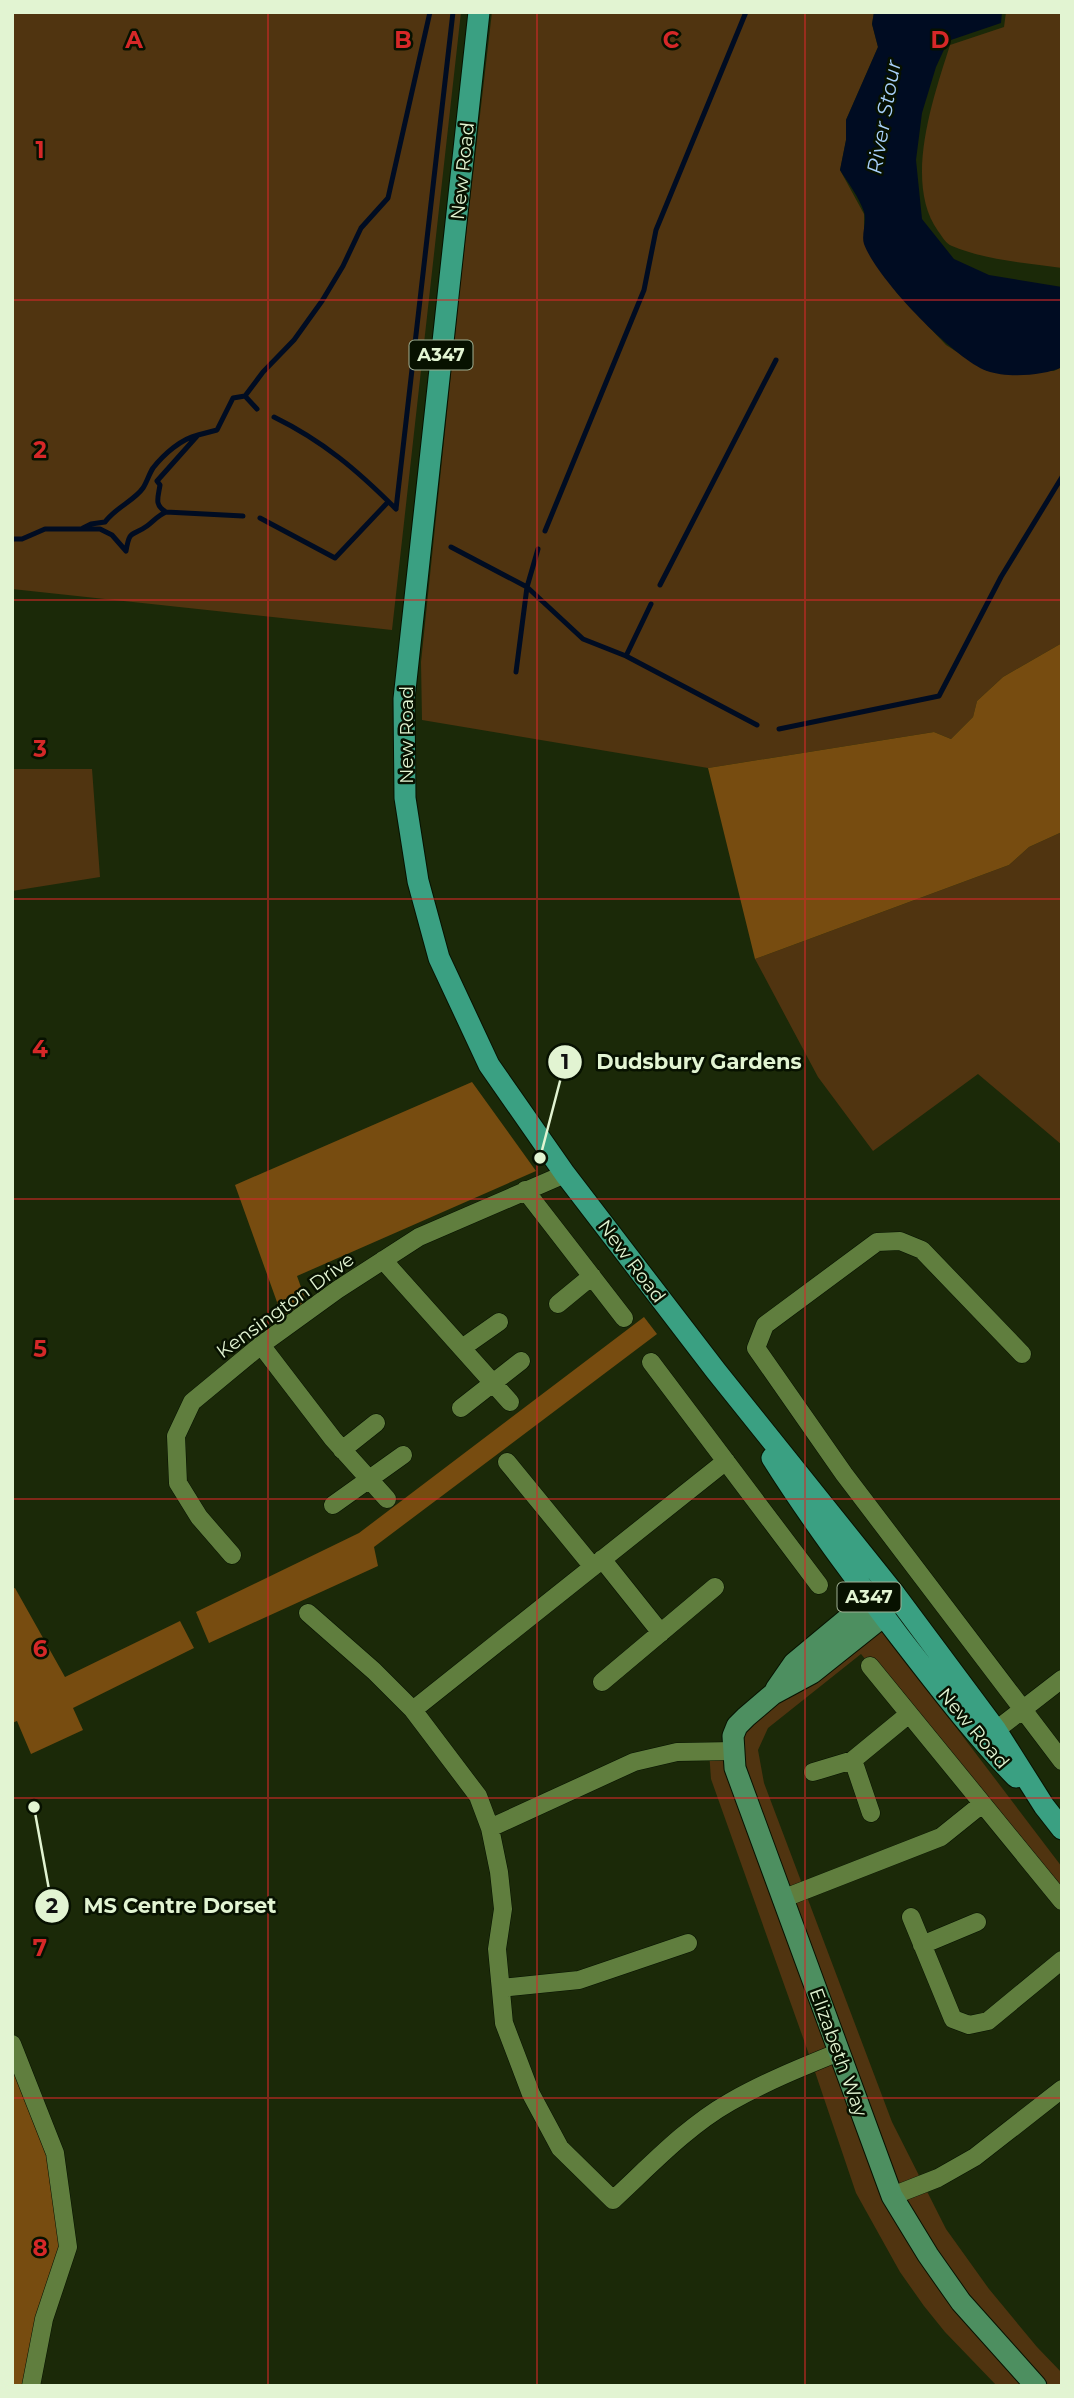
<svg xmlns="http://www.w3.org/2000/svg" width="1074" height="2398" font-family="Montserrat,sans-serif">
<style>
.green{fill:#503410}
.forest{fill:#774c10}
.water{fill:#000c22}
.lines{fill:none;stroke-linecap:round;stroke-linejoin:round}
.stream{stroke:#000c22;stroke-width:5}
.street-casing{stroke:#061200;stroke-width:19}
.secondary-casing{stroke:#061200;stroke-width:23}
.primary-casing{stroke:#061200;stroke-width:23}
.street{stroke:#607e3e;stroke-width:18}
.secondary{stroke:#4d8f60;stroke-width:21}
.primary{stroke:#3aa082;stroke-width:21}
.grid{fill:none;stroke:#d62828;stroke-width:2;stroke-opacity:0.55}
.labels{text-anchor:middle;stroke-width:5;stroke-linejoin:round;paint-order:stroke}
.shield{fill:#071100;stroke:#a0b093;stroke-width:2}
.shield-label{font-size:18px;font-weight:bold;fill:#e2f4d2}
.street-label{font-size:19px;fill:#e2f4d2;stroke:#071100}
.water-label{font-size:21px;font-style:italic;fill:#a8d0fa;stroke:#071100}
.grid-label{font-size:23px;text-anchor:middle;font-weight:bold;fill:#d62828;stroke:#071100;stroke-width:5;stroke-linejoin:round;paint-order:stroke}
.leader{fill:none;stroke:#e2f4d2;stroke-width:2.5}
.callout-dot{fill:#e2f4d2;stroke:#071100;stroke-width:2.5}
.mark-label{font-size:21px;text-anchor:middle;font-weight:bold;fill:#111}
.callout-label{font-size:21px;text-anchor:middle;font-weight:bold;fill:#e2f4d2;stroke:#071100;stroke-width:5;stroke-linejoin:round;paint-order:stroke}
</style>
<rect width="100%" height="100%" fill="#1b2908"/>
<path class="green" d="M12 12H461L392 630 12 589Z
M492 12H874L872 24 878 47 846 120V140L840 170 864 214V243L897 293 946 345 987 371H1054L1062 367V643L1003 677 977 701 973 717 951 739 934 732 708 768 422 720 421 662 460 287Z
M1006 12H1062V268C1026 263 985 260 952 246 946 244 942 236 938 231 903 182 934 96 950 45L1004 27Z
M12 769H92L100 877 12 891Z
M1062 832V1145L978 1074 873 1151 818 1077 755 959 1009 865 1029 847Z
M876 1622 1062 1867V1887L982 1804 861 1654 768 1728 758 1750 764 1783 892 2122 946 2229 989 2289 1037 2347 1062 2373V2386H997L945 2332 924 2306 900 2272 856 2193 812 2063 711 1779 709 1751 733 1736Z"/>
<path class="forest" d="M1062 643V832L1029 847 1009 865 755 959 708 768 934 732 951 739 973 717 977 701 1003 677Z
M472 1082 536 1171 297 1276 307 1304 282 1316 235 1185Z
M644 1317 657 1334 374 1547 378 1566 209 1643 196 1612 359 1533Z
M15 1588 65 1677 180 1621 194 1648 73 1708 83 1730 31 1754 17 1721 12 1723V1589Z
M12 2044 55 2153 68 2247 31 2386H12Z"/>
<path class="water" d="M874 12H1002L1001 23 948 41 936 67 922 113 916 160 922 219 954 259 989 275 1062 287V367C1044 376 1006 378 987 371 953 358 877 279 864 244 861 235 867 222 864 212 859 197 848 183 840 170L846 140V120L878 47 872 24Z"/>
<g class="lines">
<path class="stream" d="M257 409 245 396 263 372 294 340 322 301 343 266 361 228 388 198 430 12
M274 417C323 441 357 470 396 509
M396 509 453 12
M243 516 166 512C154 505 158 498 160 485L157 481 198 435 217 430 233 398 245 396
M260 518 335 558 388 502
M83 528 91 524 105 522C116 507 134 501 143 488 147 482 149 474 153 468 164 454 181 439 198 435
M545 531 644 290 656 230 746 12
M12 539H22L45 529H100L112 535 126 551C130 528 132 537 147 526 154 521 157 516 166 512
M451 547 527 587 583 639 626 656 757 725
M660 585 776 360
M626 656 651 604
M516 672 527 587 538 549
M779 729 939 696 1001 577 1062 477"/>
<defs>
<path id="street" d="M525 1190 624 1318
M383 1260 510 1402
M558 1304 592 1276
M261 1345 333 1439 387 1499
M462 1348 499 1322
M1022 1354 922 1250 900 1241 877 1242 765 1325 756 1348 844 1474 1062 1761
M651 1362 819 1585
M461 1408 521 1361
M342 1450 376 1423
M507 1462 593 1567
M333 1505 403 1455
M232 1555 199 1517 178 1483 176 1436 192 1402 261 1345 337 1290 419 1237 565 1174
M602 1559 661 1633
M308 1613 374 1671 413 1710 478 1796 490 1828 499 1872 503 1909 497 1949 504 2023 531 2094 560 2148 613 2200C650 2166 686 2127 730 2102 765 2082 802 2067 839 2052
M870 1666 1062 1901
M602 1682 715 1587
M413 1710 726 1461
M987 1737 1062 1679
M853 1760 871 1813
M813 1772 853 1760 909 1714
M490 1828 634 1762 677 1752 734 1751
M782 1899 941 1837 982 1804
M911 1917 953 2019 969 2025 988 2021 1062 1960
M922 1945 977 1922
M501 1988 579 1980 688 1943
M12 2044 55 2153 68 2247 44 2319 31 2386
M892 2196 938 2178 975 2157 1062 2089"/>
<path id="secondary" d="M894 1593 883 1615 876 1622 812 1673 773 1694 746 1717 737 1726 733 1736 735 1768 892 2196 928 2255 961 2302 1036 2386
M776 1689 794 1663 871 1599 889 1595"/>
<path id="primary" d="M479 12 404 699 405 798 418 881 439 958 489 1065 565 1174 716 1371 894 1593 996 1730 1044 1806 1062 1829
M772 1458C811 1520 855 1578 899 1636 937 1685 973 1733 1016 1777"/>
</defs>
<use href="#street" class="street-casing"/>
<use href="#secondary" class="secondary-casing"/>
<use href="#primary" class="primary-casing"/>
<use href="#street" class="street"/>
<use href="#secondary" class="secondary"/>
<use href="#primary" class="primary"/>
</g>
<path class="grid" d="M268 12V2386M537 12V2386M805 12V2386M12 300H1062M12 600H1062M12 899H1062M12 1199H1062M12 1499H1062M12 1798H1062M12 2098H1062"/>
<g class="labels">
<g class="shield">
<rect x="409.5" y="340.5" width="63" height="29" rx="5"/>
<rect x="837.5" y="1582.5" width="63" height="29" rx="5"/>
</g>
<g class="shield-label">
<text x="441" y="361">A347</text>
<text x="869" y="1603">A347</text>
</g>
<g class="street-label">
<text transform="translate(462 171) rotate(-84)" y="7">New Road</text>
<text transform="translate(406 735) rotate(-90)" y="7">New Road</text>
<text transform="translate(632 1261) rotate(53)" y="7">New Road</text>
<text transform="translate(285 1305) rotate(-36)" y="7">Kensington Drive</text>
<text transform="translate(974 1728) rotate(50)" y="7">New Road</text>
<text transform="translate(839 2052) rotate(70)" y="7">Elizabeth Way</text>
</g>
<g class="water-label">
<text transform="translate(884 117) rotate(-80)" y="7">River Stour</text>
</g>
</g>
<g class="grid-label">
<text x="134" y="48">A</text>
<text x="403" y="48">B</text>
<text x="671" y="48">C</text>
<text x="940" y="48">D</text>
<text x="40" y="158">1</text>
<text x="40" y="458">2</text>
<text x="40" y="757">3</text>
<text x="40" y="1057">4</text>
<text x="40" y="1357">5</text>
<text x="40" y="1657">6</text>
<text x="40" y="1956">7</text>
<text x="40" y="2256">8</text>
</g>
<path class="leader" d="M540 1158L565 1062M34 1807L52 1906"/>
<g class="callout-dot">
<circle cx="540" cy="1158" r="7"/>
<circle cx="34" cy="1807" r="7"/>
<circle cx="565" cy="1062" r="18"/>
<circle cx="52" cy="1906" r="18"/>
</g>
<g class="mark-label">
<text x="565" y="1069">1</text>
<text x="52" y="1913">2</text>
</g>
<g class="callout-label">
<text x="699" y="1069">Dudsbury Gardens</text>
<text x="180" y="1913">MS Centre Dorset</text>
</g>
<rect width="1074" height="2398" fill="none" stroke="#e2f4d2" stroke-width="28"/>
</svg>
